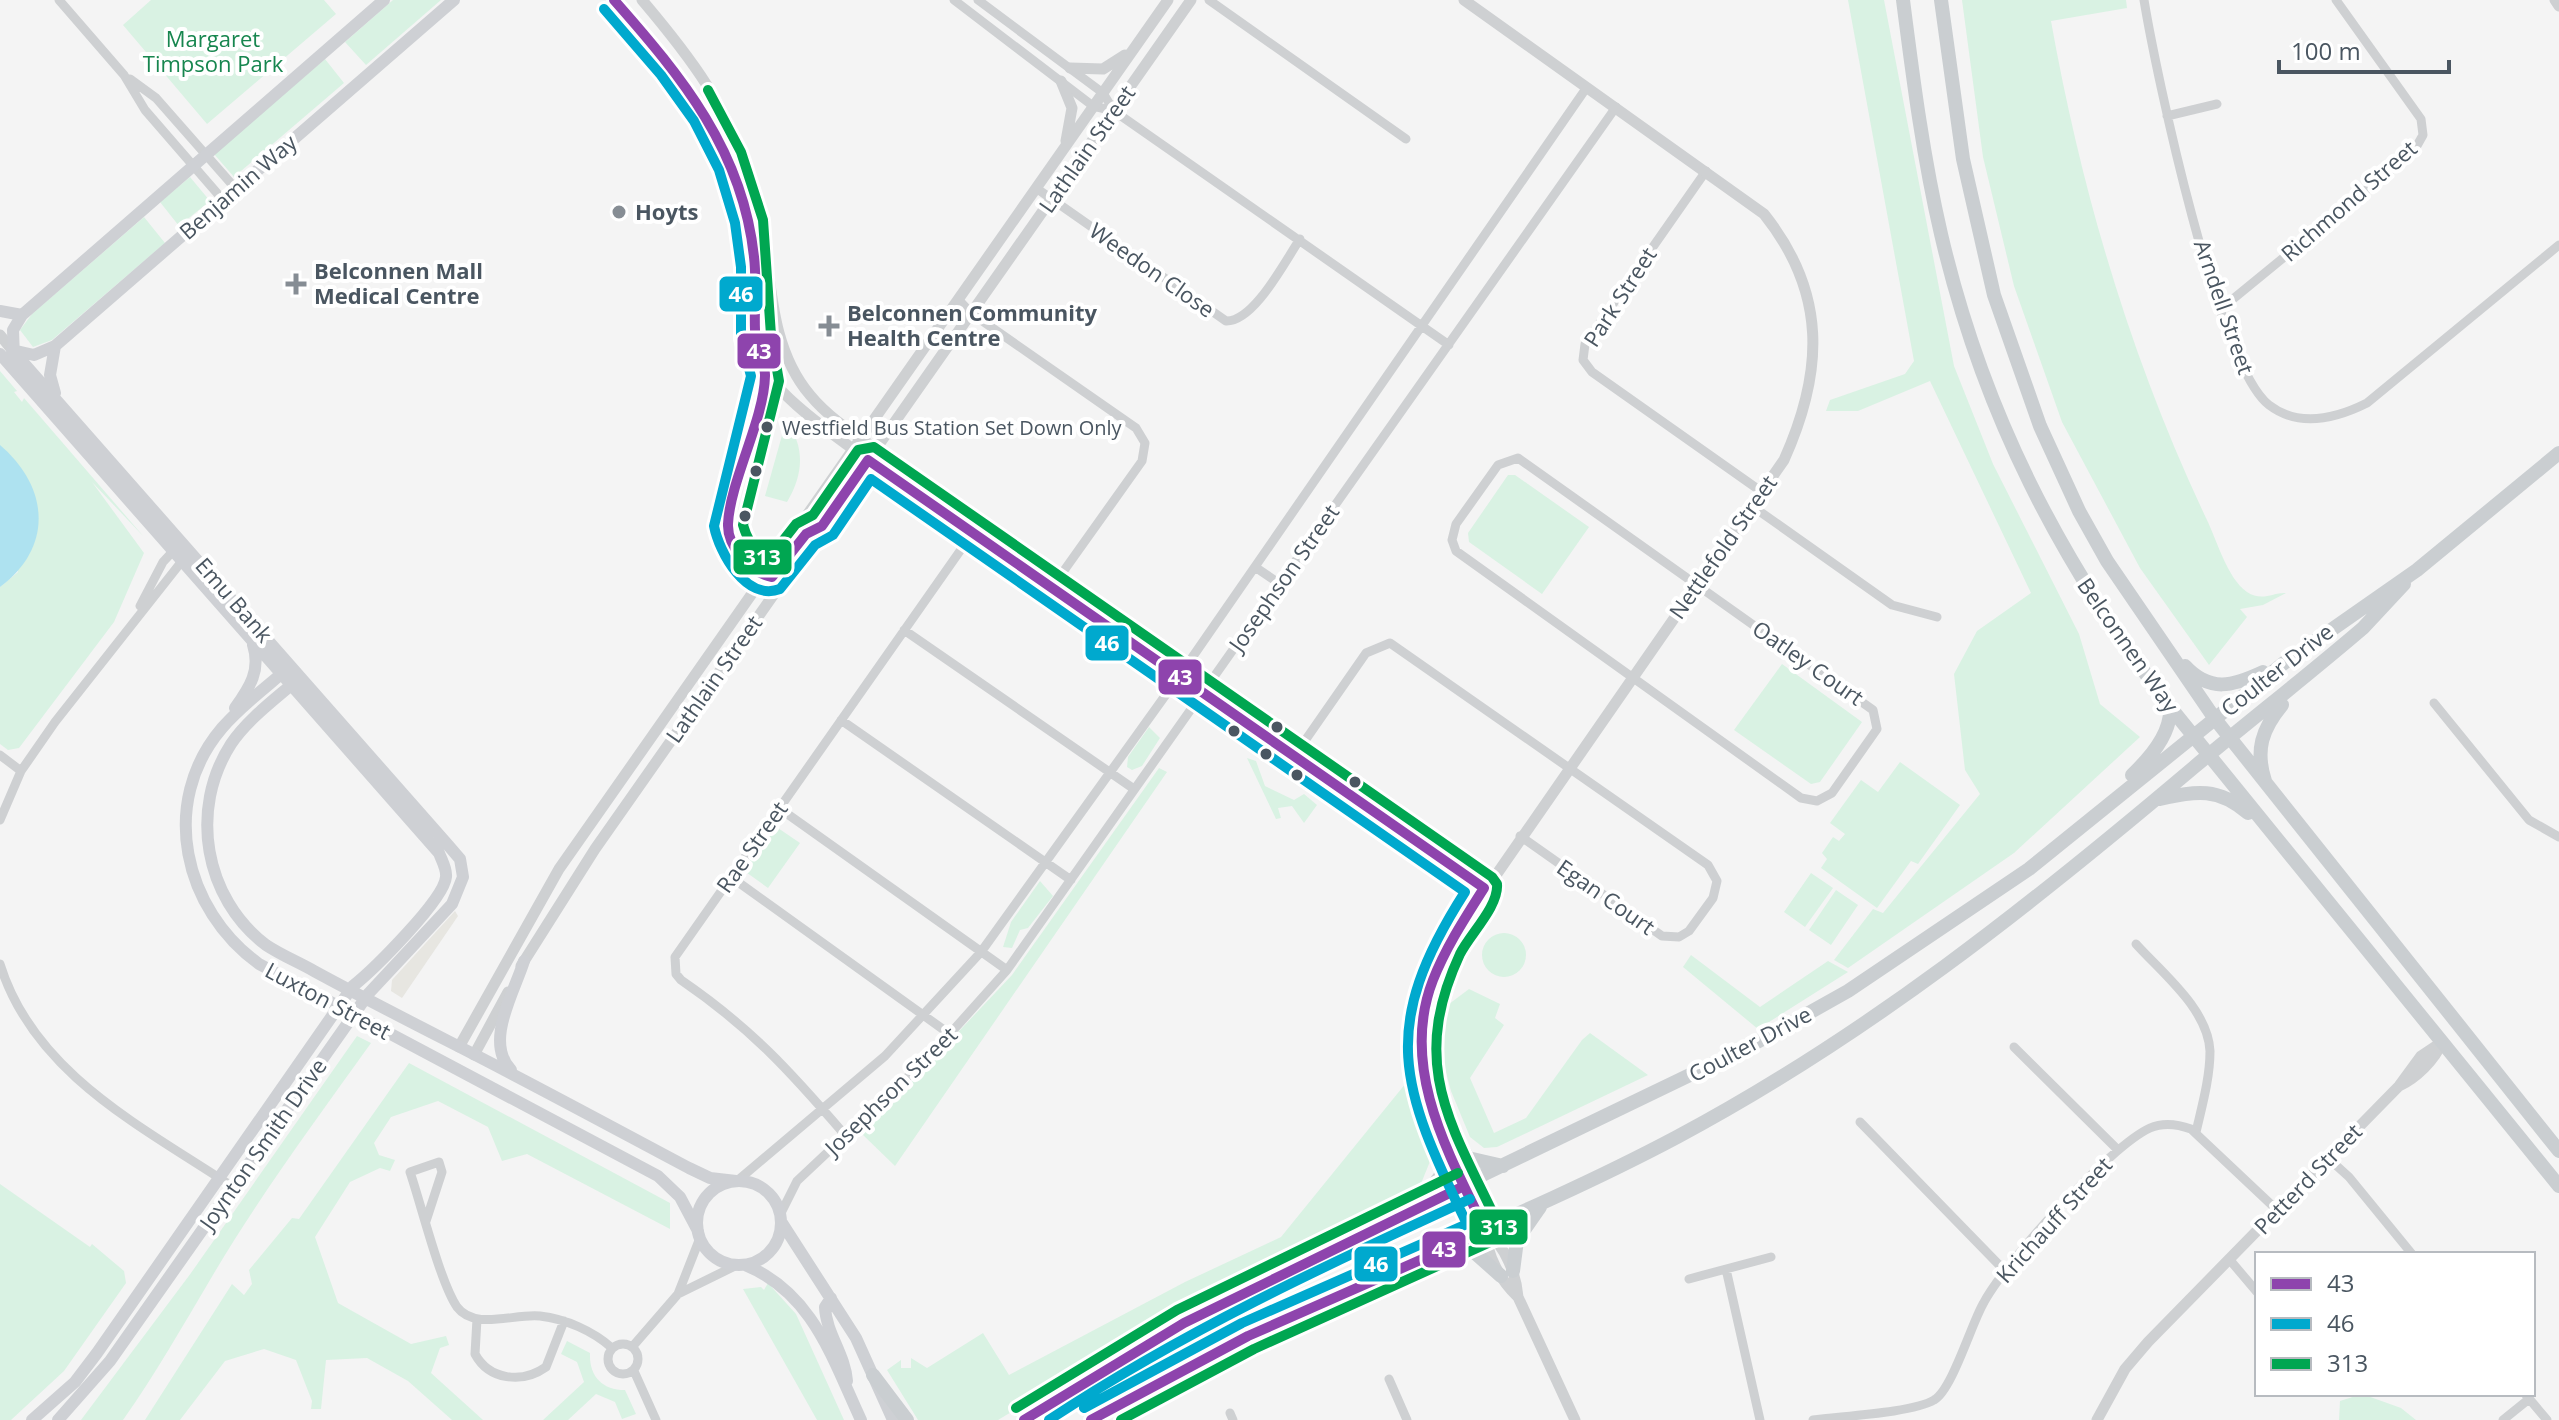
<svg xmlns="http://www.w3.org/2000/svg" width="2559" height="1420" font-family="'Open Sans',sans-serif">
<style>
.green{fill:#d9f2e3}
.sand{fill:#e7e6e1}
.water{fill:#aee2f0}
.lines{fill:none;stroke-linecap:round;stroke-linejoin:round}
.minor{stroke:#ced0d2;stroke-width:9}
.tertiary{stroke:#ced0d2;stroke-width:11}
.secondary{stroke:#ced0d4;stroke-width:12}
.primary{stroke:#caced1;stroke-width:14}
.bus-1-casing{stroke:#fff;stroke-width:16}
.bus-2-casing{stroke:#fff;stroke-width:16}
.bus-3-casing{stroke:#fff;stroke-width:16}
.bus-1{stroke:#8e44ad;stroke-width:10}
.bus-2{stroke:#00a9ce;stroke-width:10}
.bus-3{stroke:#00a651;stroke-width:10}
.poi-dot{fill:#868d94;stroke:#fff;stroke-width:3}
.bus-dot{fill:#4a5661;stroke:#fff;stroke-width:3}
.labels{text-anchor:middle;stroke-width:8;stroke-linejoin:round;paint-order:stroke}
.bus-label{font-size:20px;fill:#4a5661;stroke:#fff;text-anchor:start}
.park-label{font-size:22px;fill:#17864f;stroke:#fff}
.street-label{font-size:22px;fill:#4a5661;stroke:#fff}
.poi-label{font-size:22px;font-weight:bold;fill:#4a5661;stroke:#fff;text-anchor:start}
.line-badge{stroke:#fff;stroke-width:3}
.badge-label{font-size:22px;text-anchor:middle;font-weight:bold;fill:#fff}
</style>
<rect width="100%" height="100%" fill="#f4f4f4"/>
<path class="green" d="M151 0H324L336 14 207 124 123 25Z
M393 0H441L366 65 345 42Z
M1848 0H1884L1954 366 1993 464 2079 634 2100 704 2140 737 2014 853 1848 968 1834 960 1873 909 1883 913 1980 794 1965 770 1954 674 1977 631 2031 593 1930 381 1858 411H1826L1830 400 1905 374 1914 361Z
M1962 0H2126L2127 8 2051 21C2082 194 2131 359 2206 518 2217 540 2227 578 2247 592 2262 602 2274 592 2286 593L2263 605 2240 609 2247 617 2209 665 2140 568 2062 422 2014 286 1983 157Z
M325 59 344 83 234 177 214 154Z
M190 177 210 201 179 226 160 202Z
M144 217 165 243 52 340 33 347 20 330 32 314Z
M0 371 17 391 14 392 22 402 24 398 144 537 92 482 144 553 114 622 19 748 8 750 0 744V587L18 572 0 448Z
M786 421C806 447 803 476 787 502L765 496Z
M1508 475H1515L1589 527 1542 594 1469 542 1468 533Z
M1782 664 1862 722 1820 782 1811 784 1734 730Z
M1149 727 1160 738 1142 766 1132 770 1127 767 1128 757Z
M1247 758 1256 761 1265 786 1294 800 1304 794 1317 805 1304 823 1292 806 1278 808 1281 818 1276 819Z
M1900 762 1960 805 1918 864 1911 861 1877 908 1821 868 1827 859 1822 853 1833 837 1839 841 1845 834 1830 823 1861 780 1878 792Z
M1159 768 1167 772 895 1166 862 1134 1012 975Z
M775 826 800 843 768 888 743 870Z
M1811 873 1833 888 1805 927 1784 912Z
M1040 881 1053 896 1028 928 1020 930 1012 948 1003 947 1011 922Z
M1836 890 1858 905 1831 945 1809 930Z
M1482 955a22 22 0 1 1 44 0a22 22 0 1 1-44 0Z
M1691 955 1760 1007 1828 961 1848 972 1758 1029 1683 967Z
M1469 989 1500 1004 1495 1018 1504 1025 1470 1078 1494 1133 1526 1118 1582 1040 1590 1033 1648 1075 1497 1147 1484 1148 1470 1137 1451 1091 1439 1046 1445 1007Z
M357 1036 371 1043C316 1120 258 1198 210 1280 182 1327 155 1375 123 1420H81L191 1273Z
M409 1063 670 1203V1229L527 1154 502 1161 488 1127 438 1101 391 1117 374 1143 379 1155 395 1160 390 1171 380 1168 350 1182 315 1237 338 1303 411 1344 446 1336 449 1345 440 1348 431 1373 483 1420H452L408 1381 367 1358 326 1360 321 1409H311L312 1401 296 1360 264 1349 225 1361 180 1420H145L232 1284 244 1295 252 1284 249 1270 292 1218 299 1219Z
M1406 1083 1431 1159 1420 1186 1189 1305 998 1420H918L887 1370 901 1360V1368H911V1358L927 1368 983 1333 1009 1375 1185 1282 1281 1237Z
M0 1184 90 1247 92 1244 124 1271 126 1283 64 1371 11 1420H0Z
M768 1283 796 1314 844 1420H817L743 1289 761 1287 764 1290Z
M567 1341 590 1353C589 1376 602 1390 625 1390L636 1414 622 1419 615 1402 596 1394 568 1420H543L584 1382 577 1362 561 1354Z
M2362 1394 2401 1408 2416 1420H2339L2340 1401Z"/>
<path class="sand" d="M455 911 458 916 402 998 391 991 392 980Z"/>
<path class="water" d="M0 445C49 487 54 547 0 587Z"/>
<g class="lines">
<path class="minor" d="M59 0 124 75 145 110 223 200
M954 0 1093 106 1114 111 1449 345
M978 0 1103 93 1114 111
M1209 0 1406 139
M2144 0C2156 73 2218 366 2269 405 2299 428 2337 418 2367 403L2559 245
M130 79 156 98 236 189
M2167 116 2217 104
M1706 171 1585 344 1583 360 1592 372 1762 492
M1036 188 1226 321C1254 322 1285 261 1300 239
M958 299 971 313 1136 428 1145 443 1142 461 1053 586
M2222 308 2414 151 2423 135 2421 119 2336 0
M876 449 940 497 944 510
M1518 458 1873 710 1877 729 1832 793 1817 801 1801 798 1456 551 1452 540 1456 524 1498 465Z
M868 460 1484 888
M1752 506 1892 605 1937 617
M1255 567 1280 584
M140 606 163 562 176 548
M904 630 1134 789
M2434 703 2529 820 2559 837
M841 720 1071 880
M0 755 21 771
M1295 755 1366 653 1390 643 1708 865 1717 881 1713 898 1689 931 1679 937 1662 936 1520 836
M779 808 1007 970
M0 820 21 771 55 722 186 556
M731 877 951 1035
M2136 944C2162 973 2208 1009 2210 1051 2210 1078 2202 1106 2196 1132
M0 964C34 1074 143 1127 233 1187
M2014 1047 2118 1150
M1860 1122 2004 1270
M845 1135C790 1071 751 1028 681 980L676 974 675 957 974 531
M2328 1158 2349 1177 2412 1254
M737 1181 885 1056 981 952 1180 675 1587 87
M780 1215 797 1181 931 1055 1007 970 1616 107
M426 1221 442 1172 439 1162 410 1172C421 1204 440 1282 457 1307 475 1331 515 1313 540 1316 566 1319 593 1331 612 1348
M2229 1259 2257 1292
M1726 1269 1771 1257
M1689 1279 1726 1269 1760 1420
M678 1294 737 1265
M477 1319 475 1354C489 1380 522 1384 546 1367L564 1321
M608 1359a15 15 0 1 1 30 0a15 15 0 1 1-30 0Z
M633 1346 678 1294 700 1238
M634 1371 656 1420
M1389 1379 1407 1420
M2526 1395 2547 1420
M1230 1413 1233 1420
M1813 1420C1842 1416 1912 1413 1934 1400 1952 1390 1971 1325 1983 1304 2004 1263 2110 1146 2150 1128 2164 1122 2177 1124 2191 1129L2277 1210
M2503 1420 2529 1399"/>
<path class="tertiary" d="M614 0C674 69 734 135 750 228 757 270 755 313 758 356 769 392 837 437 868 460
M642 0C692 59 727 106 752 180 775 250 760 336 810 395 828 417 853 433 876 449
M2555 0 2559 6
M1070 68 1103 69 1125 55
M1061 81 1072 108 1066 141
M0 335 13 351
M521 966 595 849 1191 0
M459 1047 559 869 1168 0
M474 1055 508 992
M2399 1086C2416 1078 2435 1060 2442 1042
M1436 1126C1410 1069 1420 1009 1442 953L1784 460C1824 371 1827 293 1764 214L1464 0
M1445 1145 1486 1231C1486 1255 1501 1281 1518 1297
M1486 1231C1505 1246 1516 1273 1518 1297L1575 1420
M2097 1420 2125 1369 2148 1342 2399 1086 2421 1056 2442 1042"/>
<path class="secondary" d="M0 311 22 315
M55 346 50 375 55 393
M12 350 34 355 55 346 454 0
M13 351 448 845 460 859 463 877 452 904 369 993 110 1361 58 1420
M0 354 439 853C442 861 447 869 446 877 444 900 373 970 353 986L97 1353 75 1382 32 1420
M14 358 13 330 22 315 384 0
M286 670C265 688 240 707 222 728 158 803 184 910 259 964L658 1176 680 1197 698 1231
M296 681C274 700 247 720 231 744 189 809 204 898 266 945 281 955 298 962 314 971 358 995 403 1018 448 1041 529 1082 608 1125 689 1168L710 1178 736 1181
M235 708C250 687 261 670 253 645
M511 1070C484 1042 514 993 524 961
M697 1223a42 42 0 1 1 84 0a42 42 0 1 1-84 0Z
M782 1223 856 1338 893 1420
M745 1265C813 1293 832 1358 861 1420
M831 1298 825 1307C826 1333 845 1354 847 1381"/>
<path class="primary" d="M1903 0C1913 78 1923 157 1941 234 1983 414 2060 561 2170 707L2559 1186
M1941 0 1963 159 1994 295 2040 426 2079 511 2107 561 2215 719 2559 1151
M2185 666C2210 693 2233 686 2263 672
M2132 775C2150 758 2172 733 2170 707
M2265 781C2255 750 2262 729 2282 705
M2160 799C2197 791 2218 787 2248 813
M1433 1119 1449 1126 1468 1158 1503 1166
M1420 1202 1446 1169 1433 1119
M1453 1245 1474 1252 1501 1276
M1513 1271 1517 1240 1540 1207
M873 1375 907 1420
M1024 1420 1106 1366 1231 1296 1750 1046 1848 991 2029 869 2284 663 2417 570 2559 453
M1091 1420C1275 1306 1485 1239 1677 1137 1865 1037 2031 905 2193 768 2249 721 2307 676 2363 628L2404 584"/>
<defs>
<path id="bus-1" d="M614 0C682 77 743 151 754 257 757 281 754 306 755 330 755 345 766 367 765 376 764 420 730 481 728 524 727 547 751 573 772 577L806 534 822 526 868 460 1484 888C1465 918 1446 947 1433 980 1399 1067 1448 1153 1486 1231L1248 1336 1091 1420
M1024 1420 1184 1323 1464 1186"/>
<path id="bus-2" d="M604 9 661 75 694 121 719 170 735 223 741 267V339L751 376 714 526C719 552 746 602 780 589L815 545 833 535 871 479 1465 892C1378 1028 1400 1086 1467 1224L1242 1323 1084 1408
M1049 1420C1182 1332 1326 1265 1470 1199"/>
<path id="bus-3" d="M708 90 741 152 763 220 771 335 779 381 743 525C747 539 755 552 767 561L796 524 813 515 858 450 874 447 1492 877 1497 884C1499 906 1470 934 1460 954 1408 1066 1451 1124 1499 1226L1497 1239 1254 1349 1121 1420
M1016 1408 1177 1310 1458 1173"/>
</defs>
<use href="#bus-1" class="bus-1-casing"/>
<use href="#bus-2" class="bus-2-casing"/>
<use href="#bus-3" class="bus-3-casing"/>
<use href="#bus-1" class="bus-1"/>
<use href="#bus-2" class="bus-2"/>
<use href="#bus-3" class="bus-3"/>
</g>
<g class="poi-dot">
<circle cx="619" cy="212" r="8"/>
<path d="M292 272h8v8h8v8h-8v8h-8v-8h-8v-8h8z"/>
<path d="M825 314h8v8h8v8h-8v8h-8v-8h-8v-8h8z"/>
</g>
<g class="bus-dot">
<circle cx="767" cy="427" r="7"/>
<circle cx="756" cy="471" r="7"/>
<circle cx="745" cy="516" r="7"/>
<circle cx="1277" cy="727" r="7"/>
<circle cx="1234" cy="731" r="7"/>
<circle cx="1266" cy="754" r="7"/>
<circle cx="1297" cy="775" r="7"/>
<circle cx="1355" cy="782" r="7"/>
</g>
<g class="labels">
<g class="bus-label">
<text x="782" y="435">Westfield Bus Station Set Down Only</text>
</g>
<g class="park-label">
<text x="213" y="47">Margaret<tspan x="213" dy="25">Timpson Park</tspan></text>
</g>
<g class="street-label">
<text transform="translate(1087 149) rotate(-55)" y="8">Lathlain Street</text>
<text transform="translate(238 187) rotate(-41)" y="8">Benjamin Way</text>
<text transform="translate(2349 201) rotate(-41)" y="8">Richmond Street</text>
<text transform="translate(1152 270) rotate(35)" y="8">Weedon Close</text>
<text transform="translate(1620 297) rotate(-57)" y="8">Park Street</text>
<text transform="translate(2224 307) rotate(71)" y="8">Arndell Street</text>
<text transform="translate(1723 547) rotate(-55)" y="8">Nettlefold Street</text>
<text transform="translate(1284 578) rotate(-55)" y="8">Josephson Street</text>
<text transform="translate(234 600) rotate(49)" y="8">Emu Bank</text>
<text transform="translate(2128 645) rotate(55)" y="8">Belconnen Way</text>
<text transform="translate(1808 663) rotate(35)" y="8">Oatley Court</text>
<text transform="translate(2277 670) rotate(-38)" y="8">Coulter Drive</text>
<text transform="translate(714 679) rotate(-55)" y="8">Lathlain Street</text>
<text transform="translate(752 847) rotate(-55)" y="8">Rae Street</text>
<text transform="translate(1606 897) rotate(35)" y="8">Egan Court</text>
<text transform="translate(328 1001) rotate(28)" y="8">Luxton Street</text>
<text transform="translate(1750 1044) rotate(-28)" y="8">Coulter Drive</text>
<text transform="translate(891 1091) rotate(-44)" y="8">Josephson Street</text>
<text transform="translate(263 1144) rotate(-55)" y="8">Joynton Smith Drive</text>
<text transform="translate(2308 1179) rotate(-46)" y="8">Petterd Street</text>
<text transform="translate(2054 1220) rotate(-48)" y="8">Krichauff Street</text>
</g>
<g class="poi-label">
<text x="635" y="220">Hoyts</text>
<text x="314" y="279">Belconnen Mall<tspan x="314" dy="25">Medical Centre</tspan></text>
<text x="847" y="321">Belconnen Community<tspan x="847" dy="25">Health Centre</tspan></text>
</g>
</g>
<g class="line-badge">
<rect x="718" y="275" width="46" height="38" rx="8" fill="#00a9ce"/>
<rect x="736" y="332" width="46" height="38" rx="8" fill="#8e44ad"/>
<rect x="732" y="538" width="61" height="38" rx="8" fill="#00a651"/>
<rect x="1084" y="624" width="46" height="38" rx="8" fill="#00a9ce"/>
<rect x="1157" y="658" width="46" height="38" rx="8" fill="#8e44ad"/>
<rect x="1468" y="1208" width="61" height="38" rx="8" fill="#00a651"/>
<rect x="1421" y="1230" width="46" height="39" rx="8" fill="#8e44ad"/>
<rect x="1353" y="1245" width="46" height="38" rx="8" fill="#00a9ce"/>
</g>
<g class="badge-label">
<text x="741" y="302">46</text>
<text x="759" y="359">43</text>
<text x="762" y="565">313</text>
<text x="1107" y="651">46</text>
<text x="1180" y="685">43</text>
<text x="1499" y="1235">313</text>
<text x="1444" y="1257">43</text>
<text x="1376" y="1272">46</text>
</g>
<rect x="2255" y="1252" width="280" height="144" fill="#ffffff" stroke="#b7bbc0" stroke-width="2"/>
<rect x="2271" y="1278" width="40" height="12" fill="#8e44ad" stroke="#b7bbc0" stroke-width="2"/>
<text x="2327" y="1292" font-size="24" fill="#4a5661">43</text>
<rect x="2271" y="1318" width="40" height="12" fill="#00a9ce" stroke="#b7bbc0" stroke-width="2"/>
<text x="2327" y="1332" font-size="24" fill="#4a5661">46</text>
<rect x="2271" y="1358" width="40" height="12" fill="#00a651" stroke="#b7bbc0" stroke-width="2"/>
<text x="2327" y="1372" font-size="24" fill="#4a5661">313</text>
<path d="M2279 60v12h170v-12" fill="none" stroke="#4a5661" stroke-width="4"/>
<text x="2291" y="60" font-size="24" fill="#4a5661" stroke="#ffffff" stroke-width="6" paint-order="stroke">100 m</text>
</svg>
